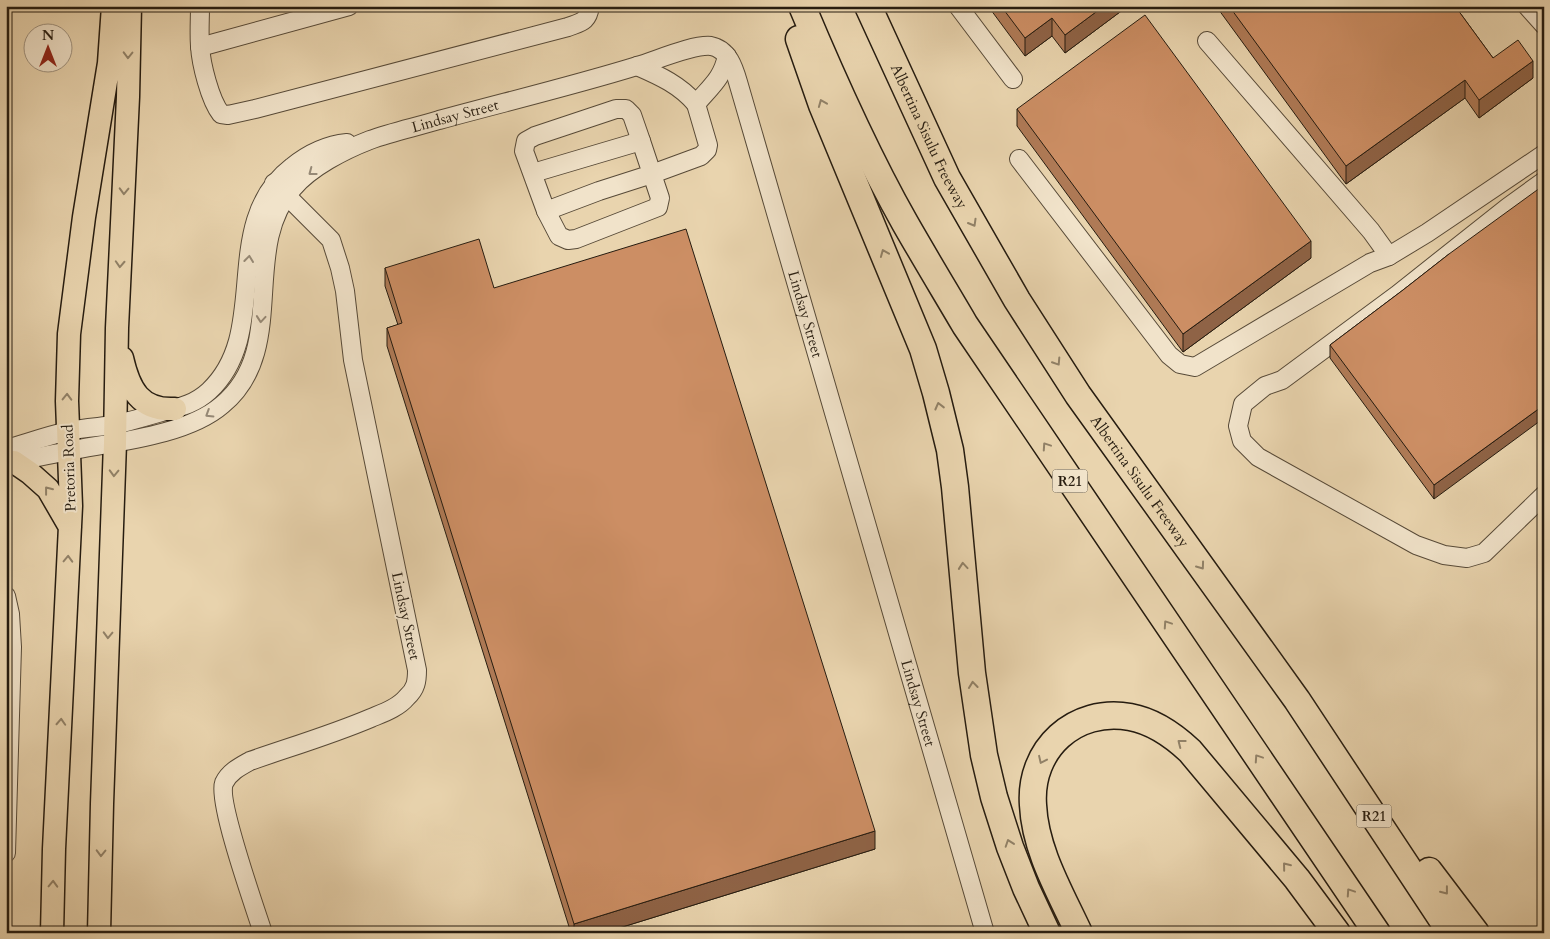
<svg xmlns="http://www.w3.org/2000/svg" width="1550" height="939" font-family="Cardo,serif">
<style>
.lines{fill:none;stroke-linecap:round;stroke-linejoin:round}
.minor-casing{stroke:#574a38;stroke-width:20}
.major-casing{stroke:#261c10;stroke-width:25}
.highway-casing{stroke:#261c10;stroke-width:29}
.minor{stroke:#f1e3ca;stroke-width:18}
.major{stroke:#e9d4ae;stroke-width:22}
.highway{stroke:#e9d4ae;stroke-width:26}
.wall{fill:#af7a56;stroke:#261c10}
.shaded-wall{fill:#8f6346;stroke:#261c10}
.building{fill:#cc8e64;stroke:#261c10}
.oneway{stroke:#918167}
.oneway2{stroke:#968976}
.labels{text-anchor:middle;stroke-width:4;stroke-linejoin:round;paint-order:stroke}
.shield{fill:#f1e3ca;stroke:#635848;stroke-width:1}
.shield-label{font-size:14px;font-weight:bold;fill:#261c10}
.street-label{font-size:15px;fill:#261c10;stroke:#f1e3ca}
</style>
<rect width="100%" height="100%" fill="#e9d4ae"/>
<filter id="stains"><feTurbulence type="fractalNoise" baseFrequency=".004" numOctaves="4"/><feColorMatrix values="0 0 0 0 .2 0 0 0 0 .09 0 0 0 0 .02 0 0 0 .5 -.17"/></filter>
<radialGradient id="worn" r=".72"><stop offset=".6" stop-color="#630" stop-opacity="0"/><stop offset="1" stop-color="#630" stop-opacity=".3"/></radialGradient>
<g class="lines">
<defs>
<g id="minor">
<path d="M200 6C200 19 199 33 200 46 201 64 210 100 221 114L228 115 255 109 568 27C581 22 588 22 590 6"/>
<path d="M958 6 1013 79"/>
<path d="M1527 6 1544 25"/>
<path d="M1207 41 1371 231 1389 256 1427 233 1544 154"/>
<path d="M200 47 349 6"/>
<path d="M637 66C660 76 680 85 696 104 711 86 722 79 727 56"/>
<path d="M641 141 632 115 626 109H616L535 136 526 141 524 151 546 211 559 236 568 240 576 239 658 207 660 198 652 174 701 156 707 150 708 145 696 104"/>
<path d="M1019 159 1169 355 1180 364 1195 367 1370 263 1389 256"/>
<path d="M533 173 641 141 652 174 599 191 546 211"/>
<path d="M1544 181 1508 207 1397 295 1282 380 1265 386 1243 404 1238 426 1242 441 1258 457 1416 545 1444 555 1467 558 1484 553 1544 495"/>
<path d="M6 449C27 443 47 436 68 431 83 428 99 427 114 425 131 421 148 416 165 411 182 407 196 403 209 391 273 331 218 224 292 167 308 154 327 145 347 143"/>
<path id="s1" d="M7 462C27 460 48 455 68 451 114 442 186 436 222 405 290 349 239 249 293 188 311 167 344 150 370 140 392 132 416 127 439 120 505 102 572 86 637 66 655 61 693 44 711 46 728 49 734 68 738 82L985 933"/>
<path d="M6 596 10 614 12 647 6 853"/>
<path d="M263 933C255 908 217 801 224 783 229 772 241 766 250 761 290 747 331 735 371 718 383 713 398 708 407 697 416 689 417 681 417 670L353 360 345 291 340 268 331 240 274 183"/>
</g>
<path id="major" d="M122 358C129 389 140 411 175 409
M14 462 30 473 48 489 70 527
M52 933 54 849 71 506 67 401 69 334 84 217 109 63 113 6
M99 933 102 804 115 443 117 328 128 97 130 6"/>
<g id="highway">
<path d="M802 6C833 80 866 154 905 223 925 258 945 291 965 325L1377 933"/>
<path id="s2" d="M868 6 947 178 1017 300 1078 395 1297 700 1451 933"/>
<path d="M799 39 822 105 923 349 936 393 950 450 955 487 972 673 984 755 994 797 1010 847 1026 888 1047 933"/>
<path d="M1429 871 1476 933"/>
<path d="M1079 933C1060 892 1035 850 1033 805 1029 749 1075 707 1130 717 1152 721 1174 736 1190 751L1297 879 1337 933"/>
</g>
</defs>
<use href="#minor" class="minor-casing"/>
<use href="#major" class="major-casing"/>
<use href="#highway" class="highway-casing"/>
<use href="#minor" class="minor"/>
<use href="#major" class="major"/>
<use href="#highway" class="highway"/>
</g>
<path class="wall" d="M988 6H1128L1065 53 1052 36 1025 56Z
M1216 6H1455L1493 58 1533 78 1479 118 1465 98 1346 184Z
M1017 109 1311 258 1183 352 1017 126Z
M1449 254 1434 499 1330 358V345L1403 290Z
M385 268 494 288 875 849 603 933H571L387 346V328L398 325 385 286Z"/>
<path class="shaded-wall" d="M1104 6H1128L1065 53V35Z
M1052 18V36L1025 56V38Z
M1533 61V78L1479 118V100Z
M1465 80V98L1346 184V166Z
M1311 241V258L1183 352V334Z
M1544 405V418L1434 499V485Z
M875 831V849L603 933H574V924Z"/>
<path class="building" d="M1001 6H1104L1065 35 1052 18 1025 38Z
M1229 6H1455L1493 58 1518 40 1533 61 1479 100 1465 80 1346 166Z
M1145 15 1311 241 1183 334 1017 109Z
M1544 185V405L1434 485 1330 345 1403 290 1449 254Z
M686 229 875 831 574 924 387 328 402 323 385 268 479 239 494 288Z"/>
<defs><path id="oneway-chevron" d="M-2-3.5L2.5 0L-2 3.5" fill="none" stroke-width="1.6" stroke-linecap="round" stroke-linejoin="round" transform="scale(1.25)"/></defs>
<g class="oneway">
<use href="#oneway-chevron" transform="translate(128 55) rotate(91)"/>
<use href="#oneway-chevron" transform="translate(822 103) rotate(-112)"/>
<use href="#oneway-chevron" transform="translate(124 191) rotate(92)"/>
<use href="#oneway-chevron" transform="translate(973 223) rotate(60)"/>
<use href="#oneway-chevron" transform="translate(884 253) rotate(-112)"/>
<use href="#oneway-chevron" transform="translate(120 264) rotate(93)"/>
<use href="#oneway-chevron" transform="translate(1057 362) rotate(57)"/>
<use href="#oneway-chevron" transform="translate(67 397) rotate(-89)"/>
<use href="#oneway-chevron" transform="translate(939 406) rotate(-104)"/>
<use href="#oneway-chevron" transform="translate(1046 446) rotate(-124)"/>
<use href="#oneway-chevron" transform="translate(114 473) rotate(92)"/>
<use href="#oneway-chevron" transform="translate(48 490) rotate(-128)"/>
<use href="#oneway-chevron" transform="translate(68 559) rotate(-88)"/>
<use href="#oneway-chevron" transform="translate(963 566) rotate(-95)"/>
<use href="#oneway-chevron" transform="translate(1201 566) rotate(54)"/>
<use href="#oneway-chevron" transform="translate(1167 624) rotate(-124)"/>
<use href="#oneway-chevron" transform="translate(108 635) rotate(92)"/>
<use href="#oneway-chevron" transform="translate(973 685) rotate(-96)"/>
<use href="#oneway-chevron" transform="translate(61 722) rotate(-87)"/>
<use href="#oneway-chevron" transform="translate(1181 743) rotate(-142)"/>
<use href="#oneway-chevron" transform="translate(1258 758) rotate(-124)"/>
<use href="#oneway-chevron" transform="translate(1042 760) rotate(115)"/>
<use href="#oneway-chevron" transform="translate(1009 843) rotate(-109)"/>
<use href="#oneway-chevron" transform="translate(101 853) rotate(91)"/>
<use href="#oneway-chevron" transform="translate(1286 866) rotate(-129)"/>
<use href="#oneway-chevron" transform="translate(53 884) rotate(-88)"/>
<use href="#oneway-chevron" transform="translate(1445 891) rotate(52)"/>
<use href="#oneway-chevron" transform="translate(1350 892) rotate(-124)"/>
</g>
<g class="oneway2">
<use href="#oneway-chevron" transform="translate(312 172) rotate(143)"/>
<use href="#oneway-chevron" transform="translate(249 259) rotate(-83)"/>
<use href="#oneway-chevron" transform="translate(261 319) rotate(95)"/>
<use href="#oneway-chevron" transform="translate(209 414) rotate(148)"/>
</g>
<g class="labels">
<g class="shield">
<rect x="1052.5" y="469.5" width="35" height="23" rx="4"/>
<rect x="1356.5" y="804.5" width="35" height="23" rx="4"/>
</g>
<g class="shield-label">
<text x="1070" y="486">R21</text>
<text x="1374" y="821">R21</text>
</g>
<g class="street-label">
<text dy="5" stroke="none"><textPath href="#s1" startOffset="639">Lindsay Street</textPath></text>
<text dy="5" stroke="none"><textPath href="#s2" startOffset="144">Albertina Sisulu Freeway</textPath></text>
<text dy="5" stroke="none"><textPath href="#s1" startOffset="1194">Lindsay Street</textPath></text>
<text transform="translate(69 468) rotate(-92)" y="5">Pretoria Road</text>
<text dy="5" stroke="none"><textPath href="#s2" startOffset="549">Albertina Sisulu Freeway</textPath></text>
<text transform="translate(406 616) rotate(78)" y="5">Lindsay Street</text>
<text dy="5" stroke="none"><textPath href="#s1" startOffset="1599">Lindsay Street</textPath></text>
</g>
</g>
<rect width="1550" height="939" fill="none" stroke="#e9d4ae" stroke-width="25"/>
<rect x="8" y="8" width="1535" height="924" fill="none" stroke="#261c10" stroke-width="2.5"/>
<rect x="12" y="12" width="1525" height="914" fill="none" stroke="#261c10"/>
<g transform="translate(48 48)"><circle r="24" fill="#f1e3ca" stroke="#a09380"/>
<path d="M0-4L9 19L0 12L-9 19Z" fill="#8f2418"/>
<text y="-8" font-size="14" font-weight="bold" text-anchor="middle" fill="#261c10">N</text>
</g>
<rect width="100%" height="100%" filter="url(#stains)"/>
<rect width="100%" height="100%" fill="url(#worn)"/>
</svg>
